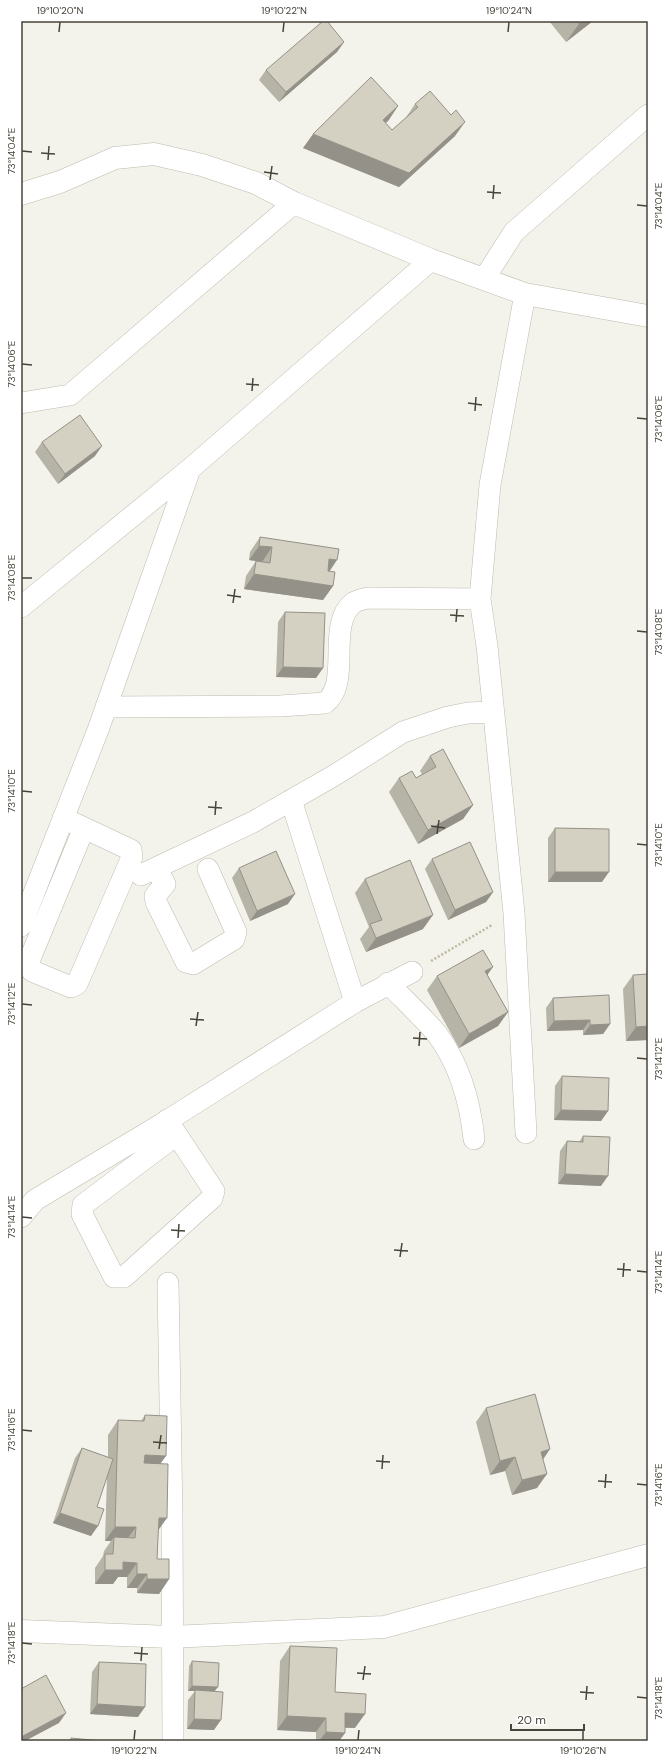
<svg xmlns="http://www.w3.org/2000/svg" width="669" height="1762" font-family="'DM Sans',sans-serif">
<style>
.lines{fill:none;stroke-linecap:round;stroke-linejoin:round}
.minor-casing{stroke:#bebbae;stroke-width:22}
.tertiary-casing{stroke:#bebbae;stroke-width:23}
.path{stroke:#beb9a1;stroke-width:2.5;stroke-dasharray:2 2;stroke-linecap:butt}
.minor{stroke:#fff;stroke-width:21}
.tertiary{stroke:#fff;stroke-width:22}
.wall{fill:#b6b3a7}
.shaded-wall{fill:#949288}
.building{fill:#d4d0c2;stroke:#949288}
.ticks{fill:none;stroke:#47443a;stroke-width:1.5}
.neatline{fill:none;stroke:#47443a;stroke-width:1.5}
.ticks-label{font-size:10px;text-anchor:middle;fill:#47443a}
</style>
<rect width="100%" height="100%" fill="#f3f2eb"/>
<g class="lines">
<defs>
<path id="minor" d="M484 279 514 232 648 115
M525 294 490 485 480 599 487 646 514 913 526 1133
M21 403 70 395 294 203
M21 607 190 469 431 260
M106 707 280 706 325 703C352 683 326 625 353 603 357 600 363 599 368 598L480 599
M291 800 355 1002
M156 868 165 884 155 896 156 902 186 962 193 964 234 939 236 932 208 869
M141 875 253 822 335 775 403 732 448 717 468 713 493 712
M21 926 98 730 190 469
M21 959 29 961 32 971 71 987 77 984 132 857 131 850 63 818
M29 961 84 828
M388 983C404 1000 422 1016 437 1034 460 1065 470 1101 474 1139
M167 1120 214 1191 212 1198 124 1277H114L82 1214 83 1205 176 1135
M21 1217 35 1200 162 1124 355 1002 412 972
M168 1283 172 1518 173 1741"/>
<path id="tertiary" d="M21 194 60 182 115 158 154 154 202 165 256 183 294 203 431 260 525 294 648 316
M21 1631 171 1637 384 1627 648 1555"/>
</defs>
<use href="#minor" class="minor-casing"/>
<use href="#tertiary" class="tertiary-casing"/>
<path class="path" d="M431 961 492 925"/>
<use href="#minor" class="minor"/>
<use href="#tertiary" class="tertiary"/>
</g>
<path class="wall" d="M549 21H593L566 42Z
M344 42 337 52 279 102 259 80 266 70Z
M415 104 455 136 399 187 303 148 398 106 388 121 385 123 392 130 405 119Z
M42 442 95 456 58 484 35 452Z
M260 537 329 571 333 586 323 600 244 589 246 576 256 561 262 562 249 560 250 552Z
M285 612 323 668 316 678 276 677 278 622Z
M430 756 473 805 463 819 418 844 389 792 399 778H416L422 774 420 771Z
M555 828 602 882H548V838Z
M432 859 493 892 486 902 448 920 425 869Z
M239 868 288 904 250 921 232 878Z
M365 879 423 929 366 952 360 939 369 927 355 893Z
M487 974 508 1012 498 1026 459 1048 427 990 437 976Z
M633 975 648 1040 626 1041 623 989Z
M553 998 610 1024 603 1034 583 1035V1030L547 1031 546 1008Z
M562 1076 608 1111 601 1121 554 1120 555 1086Z
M583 1136 601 1186 558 1184 560 1151 567 1141 579 1142Z
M486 1408 543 1459 537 1488 512 1495 505 1471 490 1475 476 1422Z
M145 1415 160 1463 157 1559 169 1579 159 1594 137 1593V1588H127V1577H118L113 1584H95V1568L103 1556 104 1551 111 1541H105L107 1476 97 1507 91 1536 53 1523 75 1458 82 1448 108 1457V1435L118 1420 141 1421Z
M290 1646 335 1692 355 1728H345V1733L339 1741H316V1732L277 1730 280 1661Z
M192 1661 215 1691 214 1730 187 1729 188 1700 195 1691H188L189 1666Z
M99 1662 138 1717 90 1714 92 1672Z"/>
<path class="shaded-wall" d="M583 21H593L566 42 579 24Z
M344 42 337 52 279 102 286 92Z
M398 106 388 121 373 134 383 120Z
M465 122 455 136 399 187 303 148 313 134 409 173Z
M102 446 95 456 58 484 65 474Z
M259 546 272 547 262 562 249 560Z
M329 559 337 560 327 575Z
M254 574 333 586 323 600 244 589Z
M283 667 323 668 316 678 276 677Z
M473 805 463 819 418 844 428 830Z
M555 872H609L602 882H548Z
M493 892 486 902 448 920 455 910Z
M295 894 288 904 250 921 257 911Z
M433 915 423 929 366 952 376 938Z
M493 967 483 981 485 971Z
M508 1012 498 1026 459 1048 469 1034Z
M590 1020 583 1030 547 1031 554 1021Z
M610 1024 603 1034 583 1035 590 1025Z
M648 1026V1040L626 1041 636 1027Z
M561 1110 608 1111 601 1121 554 1120Z
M565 1174 608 1176 601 1186 558 1184Z
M550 1449 540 1464 541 1452Z
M145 1455 166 1456 156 1470 135 1469Z
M515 1457 505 1471 490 1475 500 1461Z
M547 1474 537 1488 512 1495 522 1480Z
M60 1513 98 1526 91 1536 53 1523Z
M159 1518H167L157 1532Z
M115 1527H136L125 1542 114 1537 111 1541H105Z
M123 1562 137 1563 127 1577H118L113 1584H95L105 1570Z
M137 1574H147L137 1588H127Z
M147 1579H169L159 1594 137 1593Z
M192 1686 218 1687 214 1692 195 1690V1691H188Z
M97 1704 145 1707 138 1717 90 1714Z
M66 1713 59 1723 25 1741H21V1737Z
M345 1713 365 1714 355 1728 335 1727Z
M287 1716 326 1718 316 1732 277 1730Z
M194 1719 221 1720 214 1730 187 1729Z
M326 1732 345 1733 339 1741H319Z"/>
<path class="building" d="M323 21H327L344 42 286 92 266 70Z
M576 21H583L579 24Z
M371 77 398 106 383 120 392 130 418 107 415 104 430 91 451 115 456 110 465 122 409 173 313 134Z
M80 415 102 446 65 474 42 442Z
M260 537 339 549 337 560 329 559 328 571 335 572 333 586 254 574 256 561 270 563 272 547 259 546Z
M285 612 325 613 323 668 283 667Z
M443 749 473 805 428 830 399 778 412 771 416 778 436 767 430 756Z
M555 828 609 829V872H555Z
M470 842 493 892 455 910 432 859Z
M276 851 295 894 257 911 239 868Z
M410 860 433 915 376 938 370 924 382 920 365 879Z
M483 950 493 967 485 971 508 1012 469 1034 437 976Z
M648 974V1026L636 1027 633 975Z
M609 995 610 1024 590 1025V1020L554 1021 553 998Z
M562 1076 609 1078 608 1111 561 1110Z
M583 1136 610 1137 608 1176 565 1174 567 1141 583 1142Z
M535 1394 550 1449 541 1452 547 1474 522 1480 515 1457 500 1461 486 1408Z
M145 1415 167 1416 166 1456 145 1455 144 1463 168 1464 167 1518H159L157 1559H169V1579H147V1574H137V1563L123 1562V1570H105V1554H113L114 1537 135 1538 136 1527H115L118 1420 144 1421Z
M82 1448 113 1459 97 1507 104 1509 98 1526 60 1513Z
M290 1646 337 1648 335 1692 366 1694 365 1714 345 1713V1733L326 1732V1718L287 1716Z
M192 1661 219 1663 218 1687 192 1686Z
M99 1662 146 1664 145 1707 97 1704Z
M46 1675 66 1713 21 1737V1689Z
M195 1690 223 1692 221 1720 194 1719Z
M71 1738 101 1741H71Z"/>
<path class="ticks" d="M59 32 60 22M283 32 284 22M508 32 509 22M22 151 32 152M41 153 55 154M48 160 49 146M264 172 278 174M270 180 272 166M487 192 501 193M493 199 494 185M637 205 647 206M22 364 32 365M246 384 259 385M252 391 253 378M468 403 482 405M475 411 476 397M637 418 647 419M22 578H32M227 595 241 597M233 603 235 589M450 615 464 616M456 622 457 609M637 631 647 632M22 791 32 792M208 807 222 808M215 815 216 801M431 826 445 828M437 834 439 820M637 844 647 845M22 1004 32 1005M190 1019 204 1020M196 1026 198 1012M413 1038 427 1039M419 1046 420 1032M637 1058 647 1059M22 1217 32 1218M171 1230 185 1231M178 1238 179 1224M394 1250 408 1251M400 1257 402 1243M617 1269 631 1270M637 1271 647 1272M623 1277 624 1263M22 1430 32 1431M153 1442 167 1443M159 1449 161 1435M376 1461 390 1462M382 1469 383 1455M598 1481 612 1482M637 1484 647 1485M605 1488 606 1474M22 1643 32 1644M134 1653 148 1654M141 1661 142 1647M357 1673 371 1674M363 1680 365 1666M580 1692 594 1693M637 1697 647 1698M586 1700 587 1686M134 1740 135 1730M358 1740 359 1730M583 1740V1730"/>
<rect width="669" height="1762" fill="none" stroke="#ffffff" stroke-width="44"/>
<path d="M511 1724v6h73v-6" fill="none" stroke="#47443a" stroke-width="2"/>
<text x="517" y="1724" font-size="12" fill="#47443a" stroke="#ffffff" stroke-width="3" paint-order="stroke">20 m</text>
<rect x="22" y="22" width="625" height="1718" class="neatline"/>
<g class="ticks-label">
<text x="60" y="14">19°10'20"N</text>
<text x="284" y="14">19°10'22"N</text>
<text x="509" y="14">19°10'24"N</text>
<text transform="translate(11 151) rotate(-90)" y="4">73°14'04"E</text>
<text transform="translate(658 206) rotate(-90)" y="4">73°14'04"E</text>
<text transform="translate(11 364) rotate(-90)" y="4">73°14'06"E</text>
<text transform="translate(658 419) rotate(-90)" y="4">73°14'06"E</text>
<text transform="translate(11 578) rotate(-90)" y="4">73°14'08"E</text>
<text transform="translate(658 632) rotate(-90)" y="4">73°14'08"E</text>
<text transform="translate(11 791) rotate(-90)" y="4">73°14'10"E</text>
<text transform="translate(658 845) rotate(-90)" y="4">73°14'10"E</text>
<text transform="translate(11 1004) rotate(-90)" y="4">73°14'12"E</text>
<text transform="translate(658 1059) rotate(-90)" y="4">73°14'12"E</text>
<text transform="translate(11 1217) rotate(-90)" y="4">73°14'14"E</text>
<text transform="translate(658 1272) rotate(-90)" y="4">73°14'14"E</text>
<text transform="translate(11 1430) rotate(-90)" y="4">73°14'16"E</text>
<text transform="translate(658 1485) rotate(-90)" y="4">73°14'16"E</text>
<text transform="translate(11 1643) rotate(-90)" y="4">73°14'18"E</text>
<text transform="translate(658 1698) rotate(-90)" y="4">73°14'18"E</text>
<text x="134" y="1754">19°10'22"N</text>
<text x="358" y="1754">19°10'24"N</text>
<text x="583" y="1754">19°10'26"N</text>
</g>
</svg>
